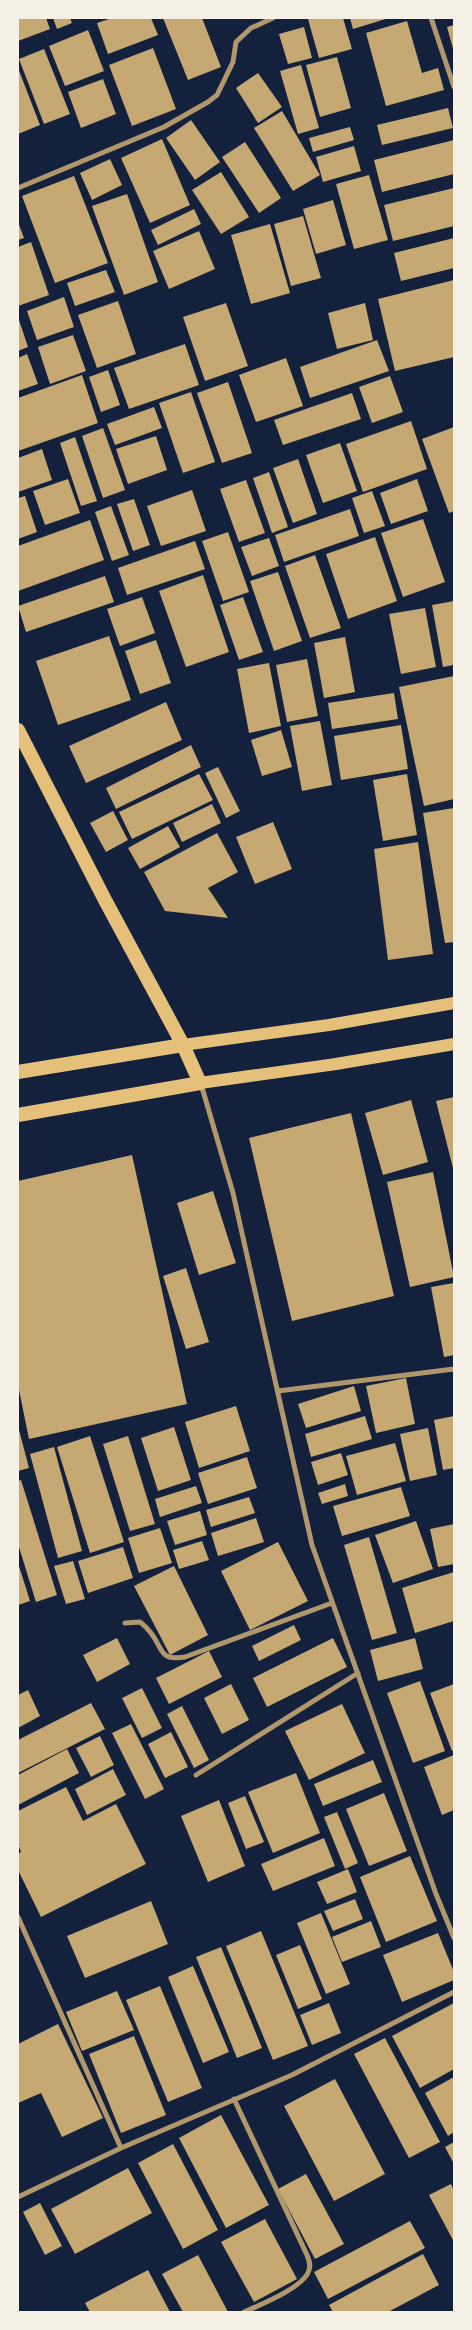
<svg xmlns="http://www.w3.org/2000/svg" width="472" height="2330" font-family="'Exo 2',sans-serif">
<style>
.building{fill:#c6a872}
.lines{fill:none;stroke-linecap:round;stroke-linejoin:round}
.minor{stroke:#b1986c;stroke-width:5}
.primary{stroke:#e5c07b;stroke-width:12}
.trunk{stroke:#e5c07b;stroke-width:14}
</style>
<rect width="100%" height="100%" fill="#14213d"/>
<path class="building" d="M18 18H46L50 29 18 41Z
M53 18H70L72 23 57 29Z
M112 18H151L158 35 108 54 97 23Z
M163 18H202L221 67 188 80Z
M314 18H343L352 49 319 58 308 19Z
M350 18H389L353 29Z
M407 21 422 73 438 68 444 90 386 106 366 33Z
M454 25V52L447 27Z
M304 27 312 58 288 64 279 34Z
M88 30 104 71 65 86 49 46Z
M153 48 176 109 132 126 109 65Z
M44 49 70 114 44 124 19 59Z
M337 57 351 108 320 117 306 65Z
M301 65 319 128 298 134 280 71Z
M18 68 40 125 18 134Z
M258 73 282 107 258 123 236 88Z
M103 79 116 114 81 128 68 92Z
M448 108 453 128 382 145 377 125Z
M282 111 320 175 293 191 254 128Z
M191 120 220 162 195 180 166 138Z
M350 127 354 140 313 152 309 138Z
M162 139 190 205 150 223 121 158Z
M454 140V174L382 192 374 160Z
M245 142 281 198 259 213 222 157Z
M354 146 361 171 323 182 316 157Z
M110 159 122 185 92 200 80 173Z
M221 172 249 217 221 234 192 190Z
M369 175 388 240 354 249 336 184Z
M74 176 108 263 55 283 22 196Z
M454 188V226L393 241 384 205Z
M127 194 158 282 124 295 92 206Z
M333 200 346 245 316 254 303 209Z
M194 209 201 224 158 245 151 230Z
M303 216 321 278 291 286 274 224Z
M18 222 24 238 18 240Z
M270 224 290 293 251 304 231 235Z
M199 231 215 269 169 289 153 251Z
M454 238V268L401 281 394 253Z
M31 242 49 295 18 306V247Z
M106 270 115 292 75 306 67 283Z
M454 280V357L395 371 378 299Z
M64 297 74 327 37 340 27 311Z
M118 301 136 354 97 368 78 315Z
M226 303 248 366 205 381 183 317Z
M365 303 373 340 337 349 328 313Z
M18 317 28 347 18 351Z
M73 335 86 371 50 384 38 347Z
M377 340 389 371 310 398 300 367Z
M185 344 199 385 129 409 114 368Z
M27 354 38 384 18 391V358Z
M286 358 303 406 256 422 239 375Z
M108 370 120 405 101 412 89 377Z
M82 375 98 423 18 451V398Z
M390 376 403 412 372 423 359 387Z
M228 382 252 453 222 463 197 393Z
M191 392 215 462 183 473 159 403Z
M352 393 361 419 283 445 274 420Z
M154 407 162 428 115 445 107 424Z
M411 421 427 469 363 492 346 444Z
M454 427V511L449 513 422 439Z
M103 428 125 490 103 498 82 436Z
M156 436 167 470 128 484 116 449Z
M75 437 97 501 81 506 60 443Z
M340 443 357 491 323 503 306 455Z
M42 449 52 480 18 492V458Z
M298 459 317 514 293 523 273 468Z
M269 472 288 527 272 533 253 478Z
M68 479 80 513 45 525 33 491Z
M417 479 428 511 391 524 380 493Z
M246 480 265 533 239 542 220 489Z
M192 490 206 531 161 546 147 506Z
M372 491 385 526 364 533 352 498Z
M25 496 37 532 18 539V498Z
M134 499 150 545 133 551 117 504Z
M111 506 129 555 112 561 95 512Z
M350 509 359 536 284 562 275 535Z
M423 519 445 582 403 597 381 533Z
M90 520 104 560 18 591V546Z
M228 532 249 592 223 601 202 541Z
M375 537 397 601 348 619 326 554Z
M269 538 279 566 252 576 241 547Z
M195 541 205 569 127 595 118 568Z
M315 555 341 628 310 638 285 566Z
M278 572 302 641 274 651 250 581Z
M203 575 229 652 186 667 159 591Z
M105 576 114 602 26 632 18 606Z
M142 597 155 633 120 646 107 609Z
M243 597 263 652 239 660 220 605Z
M454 601V665L443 667 432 605Z
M425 608 436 667 401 674 389 614Z
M109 636 131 700 58 725 36 661Z
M345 637 355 692 324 698 314 643Z
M156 640 171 683 140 694 125 651Z
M307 659 318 716 287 722 276 665Z
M269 663 281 726 249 733 237 669Z
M454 676V799L424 806 399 687Z
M394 693 398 719 332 729 328 703Z
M166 702 182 740 86 783 69 746Z
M320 721 332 785 302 791 290 726Z
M401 725 408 769 341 780 334 736Z
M281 730 292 767 262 776 251 740Z
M191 745 201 767 116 809 106 788Z
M218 767 240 811 226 818 205 773Z
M199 774 213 800 132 839 119 812Z
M407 774 417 835 383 841 373 780Z
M212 804 221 823 182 842 173 823Z
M454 808V942L445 943 423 813Z
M113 811 128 840 106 852 90 823Z
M273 822 292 869 255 884 236 837Z
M168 826 180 847 140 869 128 848Z
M217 833 238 872 208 888 228 918 165 911 144 872Z
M418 842 433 954 388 960 374 849Z
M454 1097V1172L436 1101Z
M411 1100 428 1162 383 1175 365 1113Z
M351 1113 394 1296 292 1321 249 1138Z
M132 1155 187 1404 29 1439 18 1385V1181Z
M433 1172 454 1277 410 1287 387 1182Z
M213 1191 236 1263 199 1275 177 1203Z
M186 1268 209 1342 186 1349 163 1276Z
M454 1283V1355L444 1357 431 1287Z
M406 1378 415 1424 376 1433 366 1386Z
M354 1386 361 1411 306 1428 298 1404Z
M236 1406 250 1451 199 1468 185 1422Z
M365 1416 372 1439 311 1457 305 1434Z
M454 1416V1468L443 1470 434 1420Z
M18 1426 29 1468 18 1471Z
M174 1427 191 1480 158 1491 141 1438Z
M428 1428 437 1475 410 1481 400 1434Z
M90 1436 124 1542 90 1553 57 1447Z
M128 1436 155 1524 130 1531 103 1444Z
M395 1443 406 1481 357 1495 346 1456Z
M54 1447 82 1551 58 1558 30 1454Z
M341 1453 348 1475 318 1485 311 1462Z
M247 1457 257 1488 208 1504 198 1473Z
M21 1480 57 1595 36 1602 18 1544V1481Z
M345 1484 348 1496 322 1504 318 1493Z
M196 1486 202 1503 160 1517 155 1499Z
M401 1487 410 1516 342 1536 333 1506Z
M249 1497 255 1513 211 1527 206 1510Z
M200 1511 207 1535 175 1545 167 1521Z
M256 1518 264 1542 218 1556 211 1533Z
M416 1521 433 1569 393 1583 375 1535Z
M454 1524V1564L438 1567 430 1529Z
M160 1528 172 1563 139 1573 128 1538Z
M369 1537 397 1633 372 1640 344 1545Z
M202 1541 209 1560 179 1569 173 1550Z
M278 1542 308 1601 250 1630 221 1571Z
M123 1547 133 1578 88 1593 78 1561Z
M73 1561 85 1599 66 1604 54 1566Z
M18 1563 30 1601 18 1605Z
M174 1566 208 1635 170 1655 134 1586Z
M454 1572V1621L415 1633 402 1588Z
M294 1625 301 1640 259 1661 252 1646Z
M117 1638 130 1664 97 1682 83 1655Z
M333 1638 347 1667 267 1707 253 1678Z
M415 1638 423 1669 378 1681 370 1650Z
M209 1651 222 1677 169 1704 156 1678Z
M420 1681 445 1751 413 1763 387 1693Z
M231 1684 249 1720 222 1734 204 1698Z
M454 1684V1750L452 1751 430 1693Z
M142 1688 162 1728 142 1738 122 1698Z
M28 1690 40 1716 18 1728V1695Z
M91 1703 105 1729 18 1773V1740Z
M342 1704 365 1753 309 1780 285 1731Z
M182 1706 209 1760 194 1768 167 1714Z
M131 1724 164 1789 145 1799 112 1733Z
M171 1732 188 1767 165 1778 148 1744Z
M100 1736 114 1765 91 1777 76 1748Z
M67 1749 79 1773 18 1805V1775Z
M454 1755V1810L442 1815 424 1767Z
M373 1760 382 1782 323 1806 314 1784Z
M113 1769 126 1795 87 1815 75 1789Z
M296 1773 320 1833 273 1853 248 1792Z
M66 1787 83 1821 116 1804 146 1864 41 1917 18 1870V1854L21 1852 18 1844V1811Z
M384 1793 407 1851 369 1866 346 1809Z
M245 1796 264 1842 246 1849 228 1803Z
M219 1800 245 1866 208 1882 181 1816Z
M337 1812 358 1863 345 1869 324 1817Z
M324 1838 335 1866 273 1891 261 1864Z
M410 1856 437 1921 386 1942 360 1877Z
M348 1869 357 1892 327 1904 317 1882Z
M355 1899 363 1919 333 1931 324 1911Z
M151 1901 168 1944 85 1978 67 1936Z
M321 1913 350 1984 326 1994 297 1923Z
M371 1921 381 1947 342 1962 332 1937Z
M261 1931 308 2046 273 2060 226 1946Z
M438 1933 454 1972V1980L402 2002 383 1955Z
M300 1945 322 1999 298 2009 276 1955Z
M221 1947 262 2048 237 2058 196 1957Z
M193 1966 229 2052 203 2063 168 1977Z
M160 1986 202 2088 168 2102 126 2000Z
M117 1991 134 2030 82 2051 66 2012Z
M329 2003 341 2033 312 2045 300 2015Z
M454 2003V2069L420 2088 392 2036Z
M58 2024 103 2118 62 2137 41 2093 18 2103V2044Z
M134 2036 166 2115 121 2133 89 2054Z
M385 2038 440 2142 409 2158 354 2054Z
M454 2077V2132L448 2136 425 2093Z
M335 2079 385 2174 334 2201 284 2106Z
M221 2115 269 2205 226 2228 179 2138Z
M454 2142V2164L445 2147Z
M173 2144 218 2230 183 2249 138 2163Z
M128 2168 152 2213 75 2254 51 2209Z
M306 2174 344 2244 315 2259 278 2189Z
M451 2184 454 2191V2242L429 2195Z
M40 2203 62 2246 45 2255 23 2212Z
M265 2219 297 2279 254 2302 221 2242Z
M410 2221 425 2248 328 2299 314 2272Z
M423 2254 439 2285 388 2312H333L329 2305Z
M198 2255 228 2312H183L162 2274Z
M148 2270 170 2312H90L85 2303Z"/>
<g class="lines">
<path class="minor" d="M431 18 454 87
M18 188 164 127 208 102 217 95 233 62 236 42 251 28 273 18
M201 1084 233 1193 312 1545 436 1894 454 1938
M278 1391 454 1369
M125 1623 140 1622C144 1625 148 1629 151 1633 164 1650 159 1661 185 1657L332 1603
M196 1775 358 1673
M18 1917 121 2148
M234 2099 307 2255C309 2260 311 2265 309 2270 305 2287 260 2305 244 2312
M18 2197 121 2148 292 2075 454 1992"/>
<path class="primary" d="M183 1045 329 1025 454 1003
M200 1083 336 1064 454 1044"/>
<path class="trunk" d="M18 730 105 900 183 1045 200 1083 18 1115
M18 1072 183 1045"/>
</g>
<rect width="472" height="2330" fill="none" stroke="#f6f1e7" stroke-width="38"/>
</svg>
